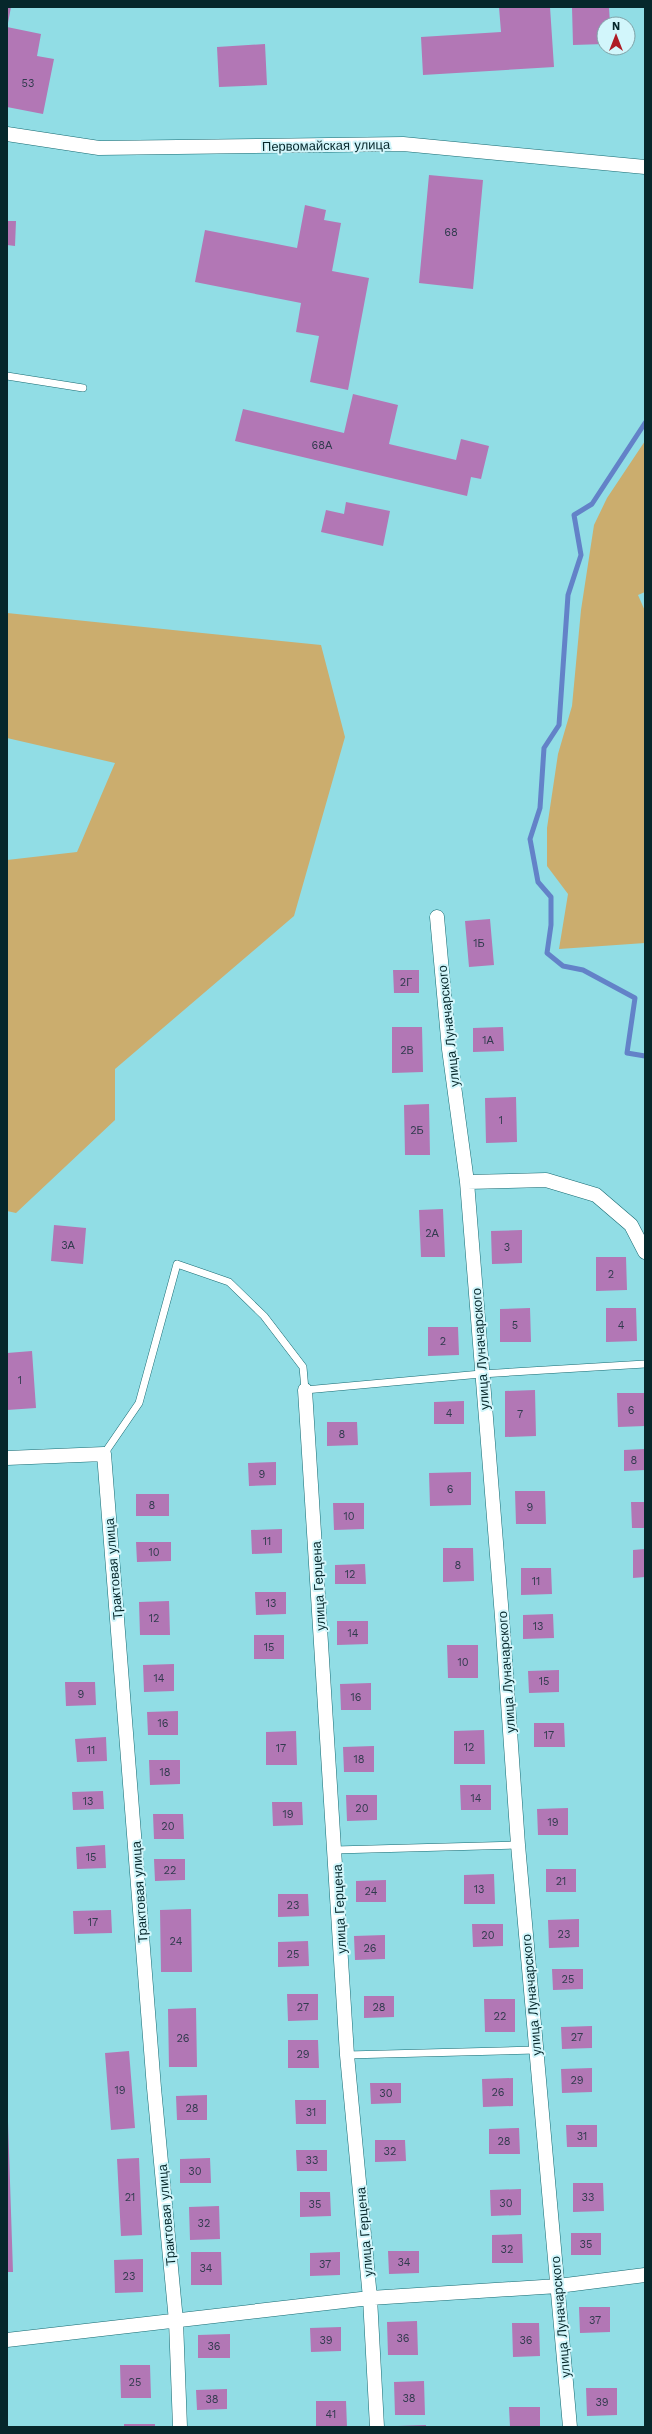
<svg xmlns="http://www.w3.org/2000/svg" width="652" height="2434" font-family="'Work Sans',sans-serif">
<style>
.green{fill:#cbad6e}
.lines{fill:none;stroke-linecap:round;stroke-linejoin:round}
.stream{stroke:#6382c8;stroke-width:5}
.building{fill:#b277b5}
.service-casing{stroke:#166a72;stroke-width:8}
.minor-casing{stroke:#166a72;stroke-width:15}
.service{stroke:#fff;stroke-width:7}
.minor{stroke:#fff;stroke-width:14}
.labels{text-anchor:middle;stroke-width:4;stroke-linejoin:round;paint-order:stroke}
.number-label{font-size:11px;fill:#313b4e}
.street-label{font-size:13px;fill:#06272b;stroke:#d2f6fb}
</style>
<rect width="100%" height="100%" fill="#91dde5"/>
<path class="green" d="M645 441V592L638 595 645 611V943L559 949 568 894 547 866V828L558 754 572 706 581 610 594 525 607 498Z
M7 613 321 645 345 737 294 916 115 1069V1120L16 1213 7 1211V860L77 852 115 763 7 738Z"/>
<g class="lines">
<path class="stream" d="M645 423 592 504 574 515 581 555 568 595 559 725 544 748 540 808 530 839 538 882 551 897V925L547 953 563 966 583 970 635 998 627 1053 645 1056"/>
</g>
<path class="building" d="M7 7H11L8 23H7Z
M499 7H550L554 67 423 75 421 37 501 32Z
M572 7H609L610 24H604V44L573 45Z
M7 27 41 34 37 56 54 59 43 114 7 107Z
M265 44 267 85 219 87 217 47Z
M429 175 483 180 473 289 419 283Z
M305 205 326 210 324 220 341 223 332 271 369 278 348 390 310 382 319 336 296 332 301 303 195 282 205 230 297 248Z
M7 221H16L15 246 7 245Z
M353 394 398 405 389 444 456 460 461 439 489 446 481 479 471 477 467 496 235 441 243 409 344 433Z
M346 502 390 511 383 546 321 532 326 510 344 514Z
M490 919 494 965 469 967 465 921Z
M393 970H419V993H394Z
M392 1027H422L423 1072 392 1073Z
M503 1027 504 1051 473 1052V1028Z
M516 1097 517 1142 486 1143 485 1098Z
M429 1104 430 1155H405L404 1105Z
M443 1209 445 1257H421L419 1210Z
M54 1225 86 1228 83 1264 51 1261Z
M522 1230V1263L492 1264 491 1231Z
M596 1257H626L627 1290 596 1291Z
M530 1308 531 1342H500V1309Z
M606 1308H636L637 1341 606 1342Z
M428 1327H458L459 1355 428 1356Z
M32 1351 36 1408 7 1410V1353Z
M535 1390 536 1436 505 1437V1391Z
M617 1393H645V1426L618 1427Z
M464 1401V1424H434V1402Z
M327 1422H357L358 1445 327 1446Z
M645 1449V1470L624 1471V1450Z
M276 1462V1485L249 1486 248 1463Z
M471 1472V1505L430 1506 429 1473Z
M515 1491H545L546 1524H516Z
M136 1494H169V1516H136Z
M631 1502H645V1528H632Z
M333 1503H364V1529L334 1530Z
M282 1529V1553L252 1554 251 1530Z
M136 1542H171V1561L137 1562Z
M443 1548H473L474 1581 443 1582Z
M645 1549V1577L633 1578V1550Z
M365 1564 366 1584H335V1565Z
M521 1568H551L552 1594 521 1595Z
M255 1592H286V1614L256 1615Z
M169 1601 170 1635H140L139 1602Z
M553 1614 554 1638 523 1639V1615Z
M337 1621H368V1644L337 1645Z
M254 1635H284V1659H254Z
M447 1645H478V1678H448Z
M174 1664V1691L144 1692 143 1665Z
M559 1670V1692L529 1693 528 1671Z
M65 1682H95L96 1705 66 1706Z
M371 1683V1710H341L340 1684Z
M178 1711V1735H148L147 1712Z
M534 1723H564L565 1747H534Z
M484 1730 485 1764H454V1731Z
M296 1731 297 1765H266V1732Z
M106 1737 107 1761 77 1762 75 1739Z
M374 1746V1772H344L343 1747Z
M149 1760H180V1784L150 1785Z
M460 1785H491V1810H461Z
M103 1791 104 1809 73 1810 72 1792Z
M346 1795H377V1820L347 1821Z
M272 1802H302L303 1825 273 1826Z
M568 1808V1835H538L537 1809Z
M153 1814H183L184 1839H154Z
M105 1845 106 1868 77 1869 76 1847Z
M154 1859H185V1880L155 1881Z
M546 1869H576V1892H546Z
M494 1874 495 1904H464V1875Z
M386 1880V1902H356V1881Z
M278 1894H308L309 1916 278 1917Z
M191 1909 192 1972H161L160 1910Z
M111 1910 112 1933 74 1934 73 1911Z
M579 1919V1947L549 1948 548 1920Z
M472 1924H503V1946L473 1947Z
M385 1935V1959L355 1960 354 1936Z
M308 1941 309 1966 278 1967V1942Z
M552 1969H583V1989L553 1990Z
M287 1994H318V2020L288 2021Z
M364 1996H394V2017L364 2018Z
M484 1999H515V2032H485Z
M196 2008 197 2067H169L168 2009Z
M592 2026V2048L562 2049 561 2027Z
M288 2040H318L319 2068H288Z
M129 2051 135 2128 111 2130 105 2053Z
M592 2068V2092L562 2093 561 2069Z
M513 2078V2106L483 2107 482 2079Z
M370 2083H401V2103L371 2104Z
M7 2092 13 2272H7Z
M207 2095V2120H177L176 2096Z
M295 2100H326V2124H296Z
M566 2125H597V2147H567Z
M519 2128 520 2154H489V2129Z
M375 2140H405L406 2161 375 2162Z
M296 2150H327V2171H297Z
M139 2158 142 2235 121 2236 117 2159Z
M210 2158 211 2183H180V2159Z
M573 2183H603L604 2211 573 2212Z
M521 2189V2215L491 2216 490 2190Z
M300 2192H330L331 2216 300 2217Z
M219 2206 220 2239 190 2240 189 2207Z
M571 2233H601V2255H571Z
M522 2234 523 2263H492V2235Z
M388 2251H419V2273L389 2274Z
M191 2252H221L222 2285H191Z
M340 2252V2275L310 2276V2253Z
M143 2259V2292L115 2293 114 2260Z
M579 2307H610V2332L580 2333Z
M417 2321 418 2355H388L387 2322Z
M512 2323H539L540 2356 513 2357Z
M341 2327V2351L311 2352 310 2328Z
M230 2334V2358H198V2335Z
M120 2365H150L151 2398H121Z
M424 2381 425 2415H395L394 2382Z
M586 2388H617V2415L587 2416Z
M227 2389V2409L197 2410 196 2390Z
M316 2401H346L347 2427H316Z
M509 2407H540V2427H510Z
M124 2424H155V2427H124Z
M426 2425V2427H398V2426Z"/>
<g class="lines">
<defs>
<path id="service" d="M7 376 83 388
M104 1454 139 1403 177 1264 229 1282 264 1316 303 1367 305 1390 481 1374 645 1364
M335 1850 518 1845
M347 2055 535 2050"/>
<path id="minor" d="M7 134 99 148 403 144 645 167
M437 917 449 1049 467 1182 502 1617 518 1845 570 2427
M467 1182 546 1180 596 1195 631 1225 645 1252
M305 1390 347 2055 370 2298 377 2427
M7 1458 104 1454 154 2088 176 2321 180 2427
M7 2340 370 2298 558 2286 645 2275"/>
</defs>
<use href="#service" class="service-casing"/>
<use href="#minor" class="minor-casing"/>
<use href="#service" class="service"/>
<use href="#minor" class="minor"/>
</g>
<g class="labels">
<g class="number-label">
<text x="28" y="87">53</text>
<text x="451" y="236">68</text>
<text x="322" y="449">68А</text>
<text x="479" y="947">1Б</text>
<text x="406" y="986">2Г</text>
<text x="488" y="1044">1А</text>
<text x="407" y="1054">2В</text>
<text x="501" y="1124">1</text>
<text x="417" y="1134">2Б</text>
<text x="432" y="1237">2А</text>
<text x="68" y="1249">3А</text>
<text x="507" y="1251">3</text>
<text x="611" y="1278">2</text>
<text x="515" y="1329">5</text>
<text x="621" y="1329">4</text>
<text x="443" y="1345">2</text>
<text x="20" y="1384">1</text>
<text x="631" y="1414">6</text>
<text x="449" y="1417">4</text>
<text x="520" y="1418">7</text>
<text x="342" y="1438">8</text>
<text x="634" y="1464">8</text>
<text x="262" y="1478">9</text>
<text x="450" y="1493">6</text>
<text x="152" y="1509">8</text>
<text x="530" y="1511">9</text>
<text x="349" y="1520">10</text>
<text x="267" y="1545">11</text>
<text x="154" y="1556">10</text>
<text x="458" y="1569">8</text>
<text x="350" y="1578">12</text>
<text x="536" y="1585">11</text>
<text x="271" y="1607">13</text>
<text x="154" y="1622">12</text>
<text x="538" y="1630">13</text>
<text x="353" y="1637">14</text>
<text x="269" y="1651">15</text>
<text x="463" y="1666">10</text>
<text x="159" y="1682">14</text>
<text x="544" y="1685">15</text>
<text x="81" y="1698">9</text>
<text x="356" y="1701">16</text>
<text x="163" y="1727">16</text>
<text x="549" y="1739">17</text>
<text x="469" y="1751">12</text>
<text x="281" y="1752">17</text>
<text x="91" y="1754">11</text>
<text x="359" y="1763">18</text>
<text x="165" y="1776">18</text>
<text x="476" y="1802">14</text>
<text x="88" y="1805">13</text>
<text x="362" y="1812">20</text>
<text x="288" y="1818">19</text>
<text x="553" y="1826">19</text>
<text x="168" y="1830">20</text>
<text x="91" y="1861">15</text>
<text x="170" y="1874">22</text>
<text x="561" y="1885">21</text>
<text x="479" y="1893">13</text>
<text x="371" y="1895">24</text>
<text x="293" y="1909">23</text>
<text x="93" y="1926">17</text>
<text x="564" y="1938">23</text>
<text x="488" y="1939">20</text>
<text x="176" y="1945">24</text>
<text x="370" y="1952">26</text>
<text x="293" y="1958">25</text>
<text x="568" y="1983">25</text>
<text x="303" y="2011">27</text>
<text x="379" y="2011">28</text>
<text x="500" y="2020">22</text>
<text x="577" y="2041">27</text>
<text x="183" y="2042">26</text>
<text x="303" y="2058">29</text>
<text x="577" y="2084">29</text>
<text x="120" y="2094">19</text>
<text x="498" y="2096">26</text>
<text x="386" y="2097">30</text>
<text x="192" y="2112">28</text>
<text x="311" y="2116">31</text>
<text x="582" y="2140">31</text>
<text x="504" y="2145">28</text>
<text x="390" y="2155">32</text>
<text x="312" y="2164">33</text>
<text x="195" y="2175">30</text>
<text x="130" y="2201">21</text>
<text x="588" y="2201">33</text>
<text x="506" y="2207">30</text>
<text x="315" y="2208">35</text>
<text x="204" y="2227">32</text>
<text x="586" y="2248">35</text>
<text x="507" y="2253">32</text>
<text x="404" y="2266">34</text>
<text x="325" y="2268">37</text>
<text x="206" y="2272">34</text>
<text x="129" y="2280">23</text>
<text x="595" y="2324">37</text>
<text x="403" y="2342">36</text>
<text x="326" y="2344">39</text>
<text x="526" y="2344">36</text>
<text x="214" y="2350">36</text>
<text x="135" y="2386">25</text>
<text x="409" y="2402">38</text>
<text x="212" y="2403">38</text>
<text x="602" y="2406">39</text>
<text x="331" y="2418">41</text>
</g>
<g class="street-label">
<text transform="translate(326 145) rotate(-1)" y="5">Первомайская улица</text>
<text transform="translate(448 1026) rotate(-96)" y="5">улица Луначарского</text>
<text transform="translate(480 1349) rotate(-94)" y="5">улица Луначарского</text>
<text transform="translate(113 1569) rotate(-95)" y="5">Трактовая улица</text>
<text transform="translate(318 1586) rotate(-93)" y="5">улица Герцена</text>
<text transform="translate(506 1672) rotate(-94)" y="5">улица Луначарского</text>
<text transform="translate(139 1892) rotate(-94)" y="5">Трактовая улица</text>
<text transform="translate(339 1909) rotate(-93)" y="5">улица Герцена</text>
<text transform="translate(531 1995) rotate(-95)" y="5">улица Луначарского</text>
<text transform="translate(166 2215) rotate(-95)" y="5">Трактовая улица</text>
<text transform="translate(364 2232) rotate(-95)" y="5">улица Герцена</text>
<text transform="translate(560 2317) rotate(-95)" y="5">улица Луначарского</text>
</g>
</g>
<rect width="652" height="2434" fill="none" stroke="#06272b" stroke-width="16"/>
<g transform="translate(616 36)"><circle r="19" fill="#d2f6fb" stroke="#80a3a8"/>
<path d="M0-3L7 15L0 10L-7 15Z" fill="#ae1c25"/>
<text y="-6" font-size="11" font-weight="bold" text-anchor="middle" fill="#06272b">N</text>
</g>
</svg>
